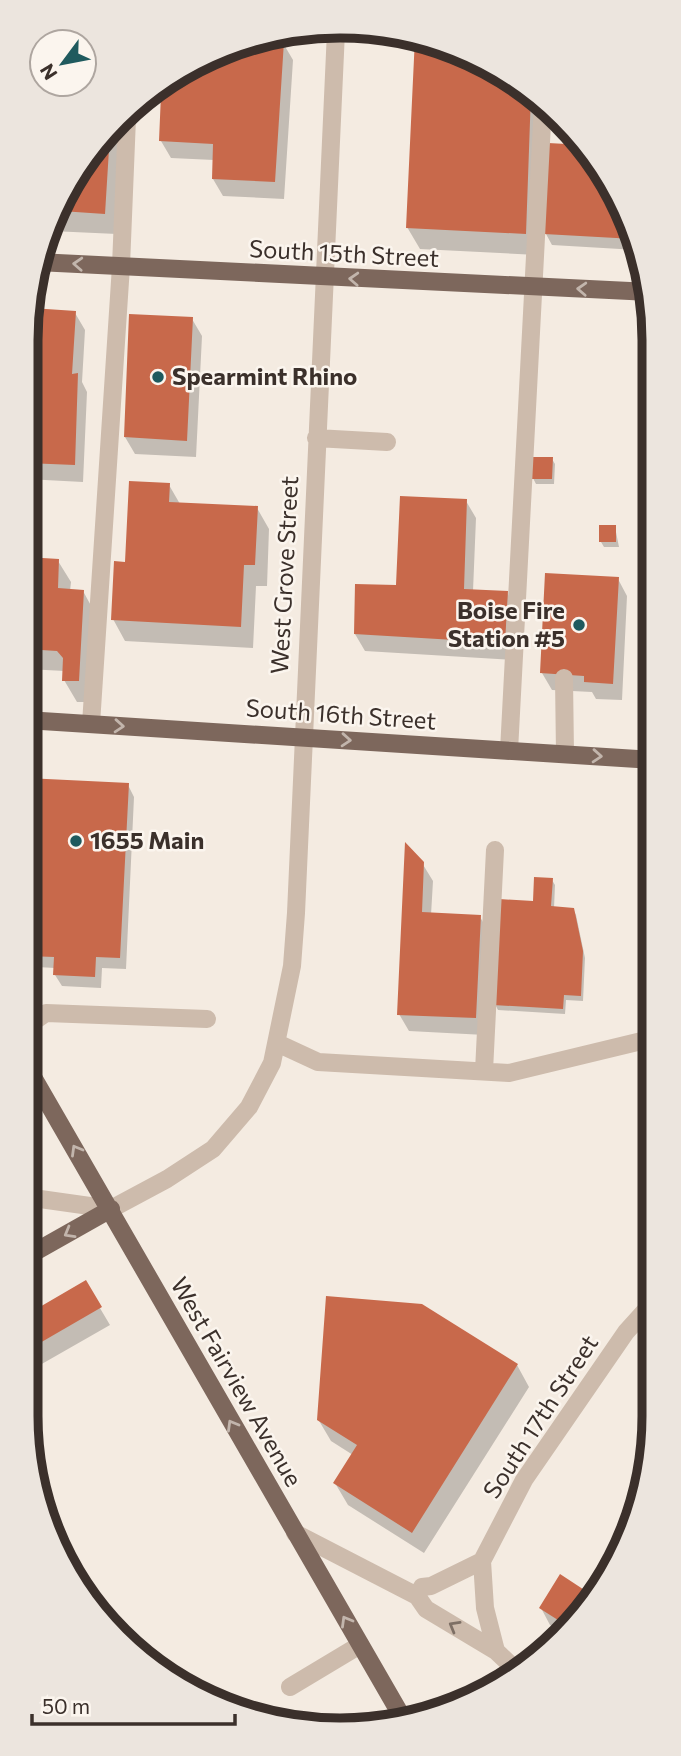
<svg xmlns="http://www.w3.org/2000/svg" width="681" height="1756" font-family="Commissioner,sans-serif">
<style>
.shadow{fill:#0003}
.building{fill:#c8694b}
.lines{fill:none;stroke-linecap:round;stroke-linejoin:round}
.minor{stroke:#cdbbac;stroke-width:18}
.major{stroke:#7d675c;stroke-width:18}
.oneway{stroke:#c2b5ac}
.oneway2{stroke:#7d6f65}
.poi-dot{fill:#1f5a5e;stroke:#fbf5ee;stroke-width:2.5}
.labels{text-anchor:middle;stroke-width:5;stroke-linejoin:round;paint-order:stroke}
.street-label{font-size:24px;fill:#3b302b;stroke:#fbf5ee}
.poi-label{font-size:24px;font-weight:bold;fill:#3b302b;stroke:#fbf5ee;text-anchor:start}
.rim{fill:none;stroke:#3b302b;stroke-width:9}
</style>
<rect width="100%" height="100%" fill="#f4ebe1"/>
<path class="shadow" d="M417 37 515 79 544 104 537 255 420 249 407 227Z
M261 42 283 43 293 60 284 199 223 196 213 179 214 160 171 158 161 141 169 81 184 68Z
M123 121 117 234 51 231 91 149Z
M623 202 637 250 552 245 546 234Z
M30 310 75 313 85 330 82 382 87 392 83 482 26 479V340Z
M192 319 202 336 196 457 135 454 125 437Z
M552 459 555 464 554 484H536L533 478Z
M169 485 180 504 257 508 269 529 267 586H256L253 648 125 641 113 619 126 564Z
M466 501 476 518 473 591 507 593 517 610 514 660 365 651 355 634 398 587Z
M615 527 619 547H604L601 542Z
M26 559 58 561 71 582 70 591H83L95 613 91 702H77L64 680 65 671 26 669Z
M618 579 627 596 622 700 596 699 592 692 552 690 542 673Z
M26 780 128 785 134 797 126 969 102 968 101 988 62 986 55 975V968L37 967 30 955 32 909 26 908Z
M422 863 433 881 431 915 480 917 490 934 485 1035 409 1031 399 1014Z
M552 880 555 885 554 908 573 909 576 915 585 958 583 1001 566 1000 565 1014 498 1010 495 1004 534 903Z
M85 1283 110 1325 26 1373V1317Z
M517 1365 529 1387 424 1553 348 1505 335 1483 353 1455 331 1441 318 1419Z
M594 1598 590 1606 563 1632 550 1625 541 1608Z"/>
<path class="building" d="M415 37 515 79 531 93 526 234 406 228Z
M265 41H284L275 182 212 179 213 144 159 141 161 94 167 95V83L184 68Z
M110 133 105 214 61 211 91 149Z
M548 143 585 145 623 202 634 239 544 234Z
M31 308 76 311 72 374 78 373 75 465 26 463V340Z
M129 314 193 317 187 441 124 437Z
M532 457H553L552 479H532Z
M129 481 170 483 169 502 258 506 255 565H244L241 627 111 620 114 561 125 562Z
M400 496 467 499 464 589 508 591 505 643 354 634 355 584 396 585Z
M599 525H616V542H599Z
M26 557 59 559 58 588 84 590 79 681H62L63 658 57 651 26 649Z
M545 573 619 577 613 684 584 682V676L540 673Z
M26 778 129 783 120 958 96 957 95 977 53 975 54 957 28 956 31 898H26Z
M405 842 424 862 422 912 481 915 476 1018 397 1015Z
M534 877 553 878 551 906 574 908 583 951 581 996 564 995 563 1009 493 1005 499 899 533 901Z
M86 1280 102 1307 26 1351V1315Z
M326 1296 422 1304 518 1364 412 1533 333 1483 357 1445 317 1420Z
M560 1574 595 1597 590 1606 569 1627 539 1608Z"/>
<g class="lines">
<path class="minor" d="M316 438 387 442
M564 678 565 754
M91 724 121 266 127 118
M509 751 543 104
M26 1027 46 1013 207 1019
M277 1043 318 1062 509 1073 654 1038
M484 1071 495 850
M26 1197 111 1209 167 1179 213 1149 249 1107 272 1063 292 966 296 913 336 31
M295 1533 417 1596 426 1609 496 1651 519 1673
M417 1596 422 1587 431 1586 482 1561
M496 1651 485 1608 482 1561 524 1480 626 1332 654 1301
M290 1687 360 1645"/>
<path class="major" d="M37 262 650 292
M26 720 653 760
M26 1065 405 1722
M26 1257 111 1209"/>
</g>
<defs><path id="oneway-chevron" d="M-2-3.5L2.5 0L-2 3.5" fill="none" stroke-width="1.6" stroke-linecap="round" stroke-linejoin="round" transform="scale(1.75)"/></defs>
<g class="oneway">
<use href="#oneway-chevron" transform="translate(78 264) rotate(-177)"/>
<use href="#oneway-chevron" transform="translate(354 279) rotate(-177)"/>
<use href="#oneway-chevron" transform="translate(582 289) rotate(-177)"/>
<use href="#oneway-chevron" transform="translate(119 726) rotate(4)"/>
<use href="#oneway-chevron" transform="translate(346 740) rotate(4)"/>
<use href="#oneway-chevron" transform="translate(597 756) rotate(4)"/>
<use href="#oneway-chevron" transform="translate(76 1150) rotate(-120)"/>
<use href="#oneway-chevron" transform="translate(69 1233) rotate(150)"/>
<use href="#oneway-chevron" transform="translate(232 1425) rotate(-120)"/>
<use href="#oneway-chevron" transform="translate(346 1621) rotate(-120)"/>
</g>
<use class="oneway2" href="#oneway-chevron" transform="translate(454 1626) rotate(-150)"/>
<g class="poi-dot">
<circle cx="158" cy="377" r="7"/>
<circle cx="579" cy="625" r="7"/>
<circle cx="76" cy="841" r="7"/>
</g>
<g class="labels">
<g class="street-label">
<text transform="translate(344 254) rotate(3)" y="8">South 15th Street</text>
<text transform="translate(285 575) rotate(-87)" y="8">West Grove Street</text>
<text transform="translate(341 715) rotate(4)" y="8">South 16th Street</text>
<text transform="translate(236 1382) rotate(60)" y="8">West Fairview Avenue</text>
<text transform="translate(541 1417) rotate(-57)" y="8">South 17th Street</text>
</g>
<g class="poi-label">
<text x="172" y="385">Spearmint Rhino</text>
<text x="565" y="619" text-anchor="end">Boise Fire<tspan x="565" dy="28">Station #5</tspan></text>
<text x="90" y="849">1655 Main</text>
</g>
</g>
<path d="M0 0H681V1756H0ZM340 38H340A302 302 0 0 1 642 340V1416A302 302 0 0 1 340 1718H340A302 302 0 0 1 38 1416V340A302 302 0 0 1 340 38Z" fill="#ece5de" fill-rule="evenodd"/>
<path class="rim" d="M340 38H340A302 302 0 0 1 642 340V1416A302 302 0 0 1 340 1718H340A302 302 0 0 1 38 1416V340A302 302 0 0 1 340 38Z"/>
<g transform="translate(63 63) rotate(238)"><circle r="33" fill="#fbf5ee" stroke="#aea6a0" stroke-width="2"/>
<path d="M0-5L12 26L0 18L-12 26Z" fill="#1f5a5e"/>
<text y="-10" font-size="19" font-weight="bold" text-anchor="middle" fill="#3b302b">N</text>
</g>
<path d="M32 1714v10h203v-10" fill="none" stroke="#3b302b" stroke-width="3.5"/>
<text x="42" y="1714" font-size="21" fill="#3b302b" stroke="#fbf5ee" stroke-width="5" paint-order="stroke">50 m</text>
</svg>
